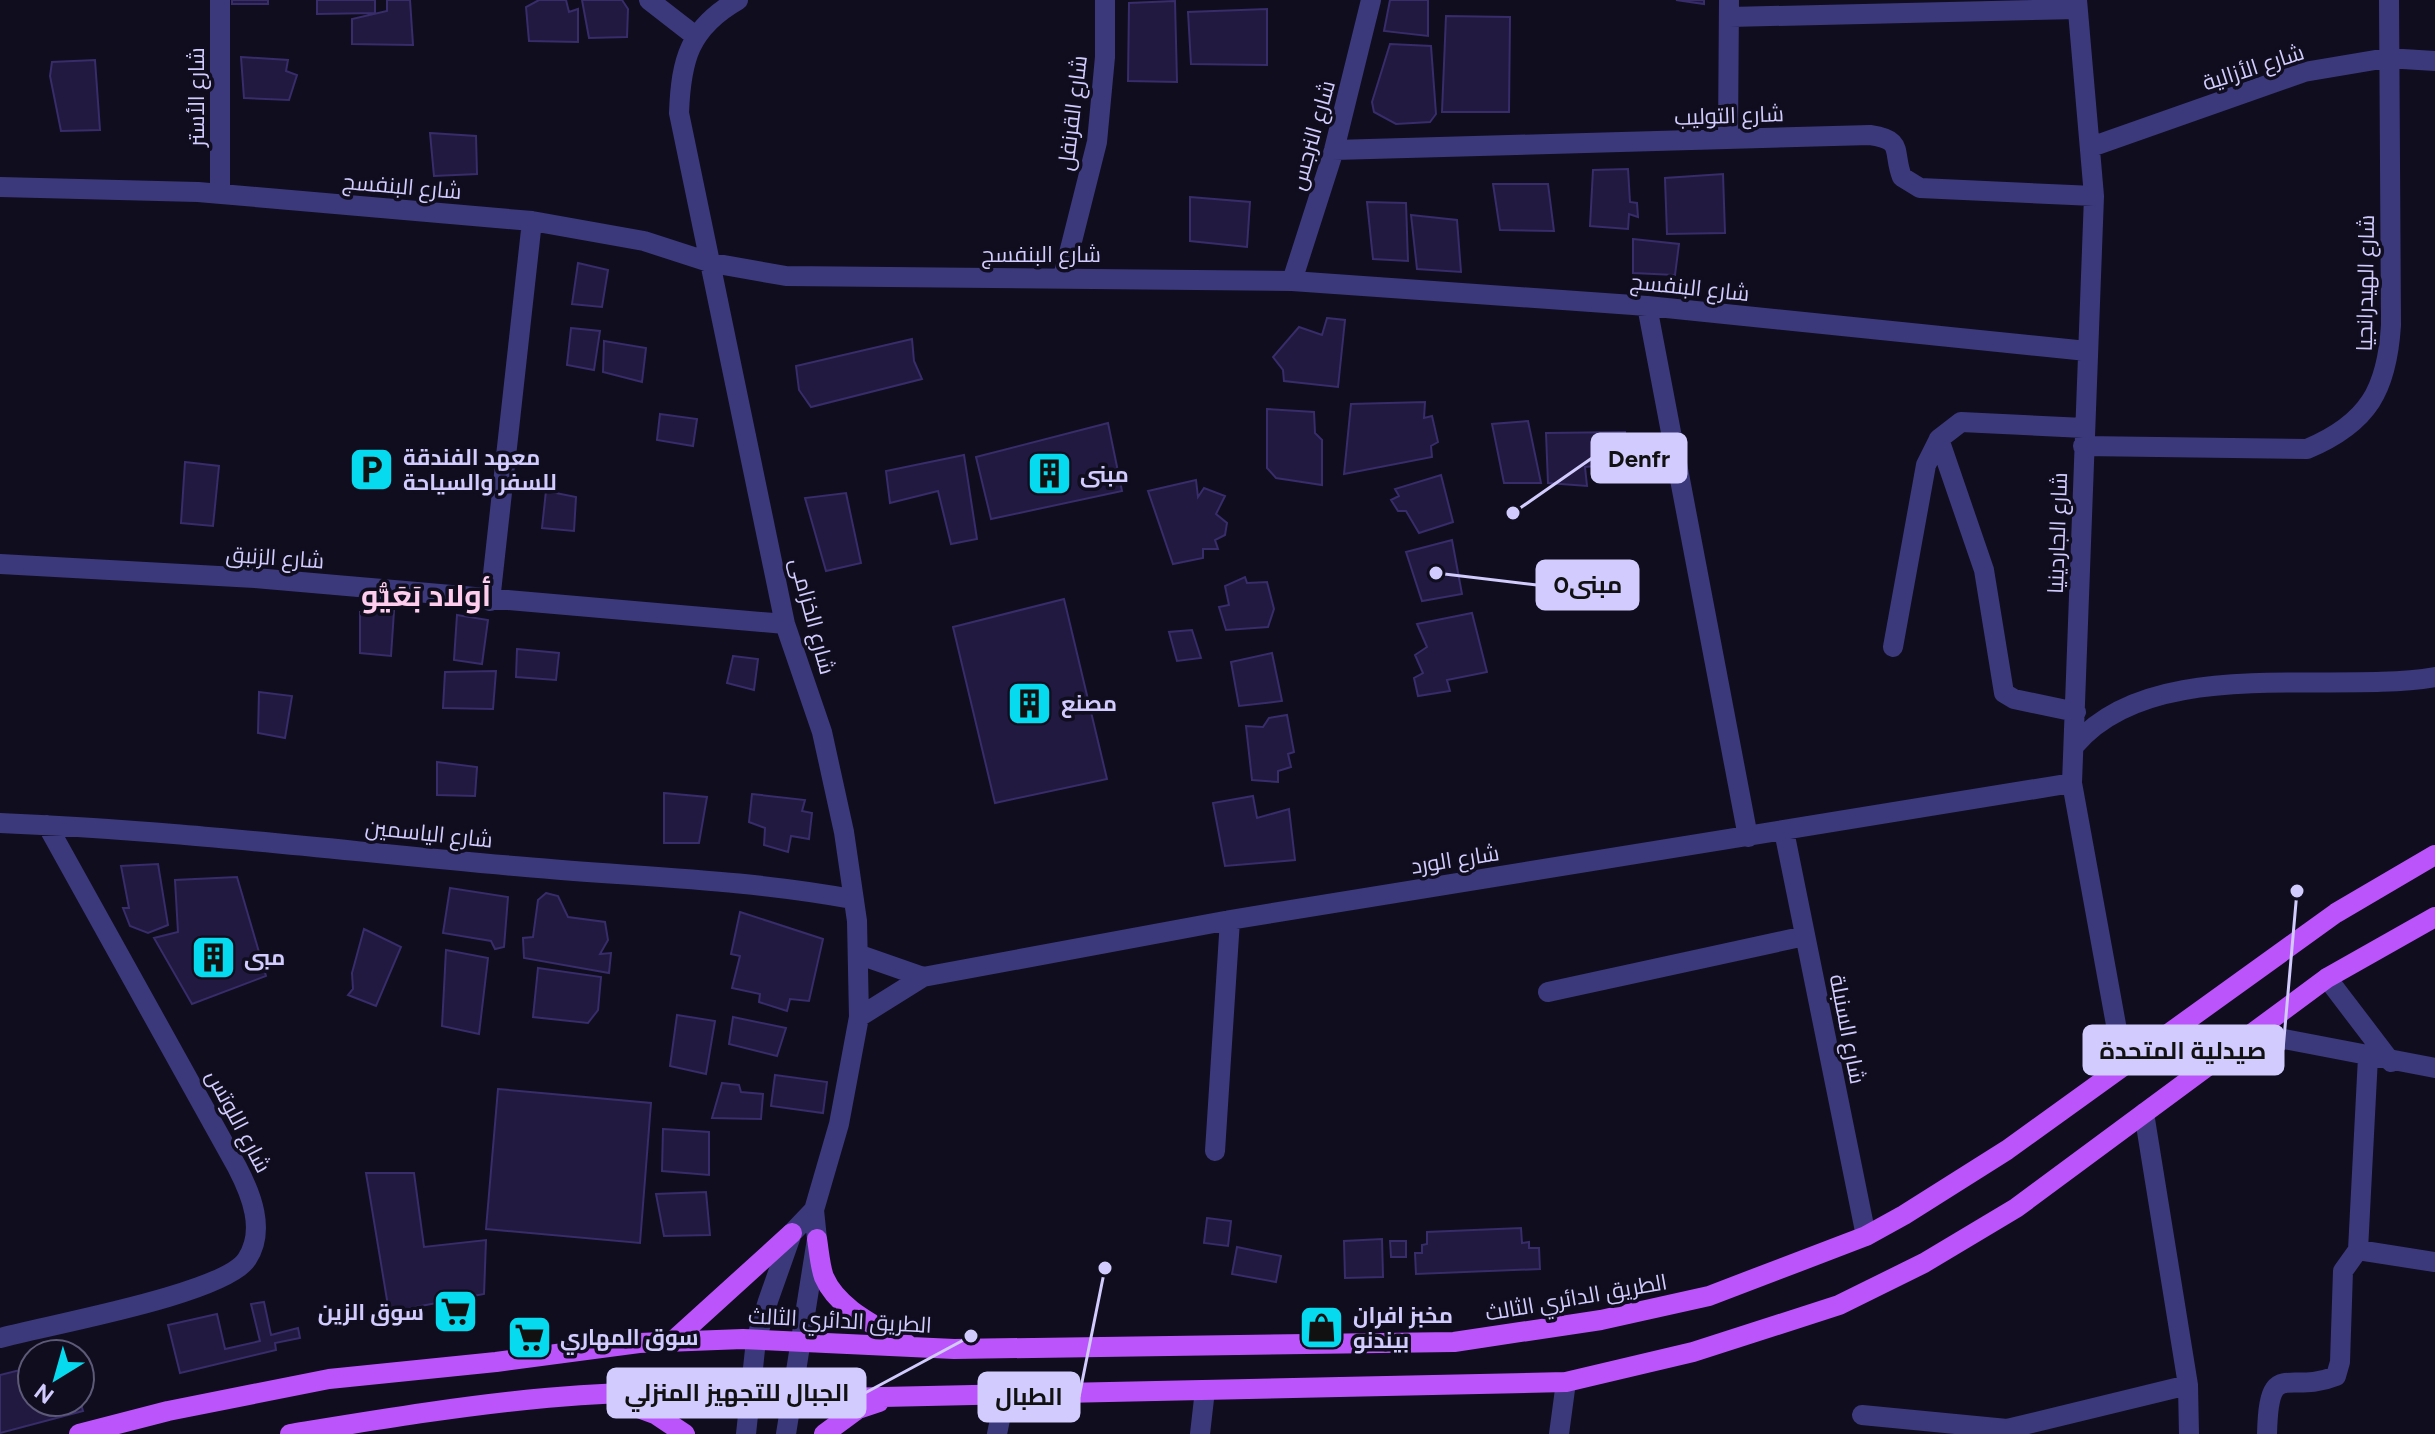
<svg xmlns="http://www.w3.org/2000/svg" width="2435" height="1434" font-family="Figtree,Cairo,sans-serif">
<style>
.building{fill:#21193f;stroke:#382c6a;stroke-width:2}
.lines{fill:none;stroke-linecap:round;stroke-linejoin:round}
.minor{stroke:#3b397c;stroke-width:20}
.primary{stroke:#bb55fb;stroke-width:20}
.labels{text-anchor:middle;stroke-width:7;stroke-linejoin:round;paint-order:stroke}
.street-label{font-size:22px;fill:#d1cbfe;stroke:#100d1e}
.poi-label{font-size:22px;font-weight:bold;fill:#d1cbfe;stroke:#100d1e;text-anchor:start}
.district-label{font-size:30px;font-weight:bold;fill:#fecded;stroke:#100d1e}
.leader{fill:none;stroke:#d1cbfe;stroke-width:3}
.callout-dot{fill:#d1cbfe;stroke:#100d1e;stroke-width:3}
.callout{fill:#d1cbfe;stroke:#d1cbfe;stroke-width:3}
.callout-label{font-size:24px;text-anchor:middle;font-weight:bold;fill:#111}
</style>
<rect width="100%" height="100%" fill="#100d1e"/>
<path class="building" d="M232 0H268V4H232Z
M317 0H375V13L317 14Z
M387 0H410L413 45 352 44V19L387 11Z
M539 0H566L569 12 578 9V42L529 41 526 7Z
M582 0H622L628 9 627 37 589 38Z
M1390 0H1428V36L1384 31Z
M1676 0H1704V4Z
M1175 1 1177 82 1128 81 1129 3Z
M1267 9V65L1191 64 1188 12Z
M1446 16 1510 17 1509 112H1442Z
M1390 44 1431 46 1436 114 1430 122 1396 124 1374 112 1372 102Z
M241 57 288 60 286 71 297 75 289 100 244 98Z
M95 60 100 130 61 131 50 76 52 62Z
M430 133 476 136 477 174 434 176Z
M1628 169 1630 202 1637 203 1638 217 1629 214 1628 229 1590 226 1593 170Z
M1723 174 1725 233 1667 234 1665 178Z
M1493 184H1548L1554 231 1500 230Z
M1190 197 1250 202 1247 247 1190 241Z
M1367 202 1406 203 1408 261 1373 259Z
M1411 215 1457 220 1461 272 1417 269Z
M1633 239 1679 244 1675 275 1633 273Z
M578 263 608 270 602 307 572 304Z
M1327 318 1345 320 1338 387 1284 381 1283 370 1273 357 1299 327 1322 335Z
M571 328 600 331 594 370 567 365Z
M912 339 914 361 922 379 811 407 799 390 796 366Z
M604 341 646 348 642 382 603 372Z
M1425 402 1424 418 1432 416 1438 442 1431 446 1432 457 1344 474 1351 404Z
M1267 409 1314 412 1315 433 1322 440V485L1276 478 1267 468Z
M660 414 697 419 693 446 657 440Z
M1528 421 1541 483H1504L1492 424Z
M1108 423 1122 491 991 519 976 457Z
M1625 432 1627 463 1585 467 1587 486 1548 483 1546 433Z
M964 455 977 539 951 544 938 491 890 503 886 471Z
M185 462 219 466 213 526 181 523Z
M1441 475 1453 522 1419 533 1406 511H1398L1391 500 1399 496 1395 489Z
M1196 480 1198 497 1204 488 1225 496 1216 514 1227 523 1225 535 1215 540 1218 549H1203V558L1173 564 1148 491Z
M546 491 576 497 574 531 542 528Z
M846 493 861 563 826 571 805 498Z
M1452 540 1462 594 1422 601 1406 552Z
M1245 577 1247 583 1267 582 1274 609 1268 627 1226 630 1219 607 1229 605 1225 586Z
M1064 599 1107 779 995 803 953 627Z
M394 611 391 656 360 653V612Z
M1472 613 1487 672 1447 680 1450 691 1418 696 1414 678 1423 673 1415 655 1427 647 1417 624Z
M457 615 488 620 482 664 454 660Z
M1192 630 1201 658 1177 661 1169 632Z
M517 649 559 653 556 680 516 677Z
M1272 653 1282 701 1239 706 1231 662Z
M733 656 758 659 754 690 727 683Z
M496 671 493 709 443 708 445 672Z
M259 692 292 696 285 738 258 733Z
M1287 715 1294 752 1288 754 1291 767 1278 771V782L1252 780 1246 726 1263 727 1269 718Z
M437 762 477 767 475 796 437 795Z
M664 793 707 797 699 843H664Z
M752 794 805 800 802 811 812 813 809 839 791 836 788 852 764 845 765 828 749 822Z
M1253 796 1257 818 1289 809 1295 860 1225 866 1213 803Z
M158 864 168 925 148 933 130 926 123 908H129L121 866Z
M237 877 266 976 192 1004 154 938 178 932 175 880Z
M450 888 508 897 504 947 495 949 491 941 443 933Z
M546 893 558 896 568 917 605 922 608 940 600 954 611 953 609 973 524 958 523 938 533 937 538 900Z
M740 912 823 939 809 1001 790 999 787 1011 759 1002 760 994 732 988 740 956 731 954Z
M364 929 401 947 376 1006 348 995 353 989 352 973Z
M446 950 488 958 479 1034 442 1026Z
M538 968 601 977 598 1010 588 1023 533 1017Z
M677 1015 715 1021 706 1074 670 1066Z
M733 1017 786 1028 777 1056 729 1044Z
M775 1075 827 1082 823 1113 771 1106Z
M722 1083 739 1085 741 1092 763 1094 761 1119 712 1118Z
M498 1089 651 1103 640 1243 486 1229Z
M663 1129 709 1132V1175L662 1171Z
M366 1173H414L424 1247 486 1240 484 1294 389 1312Z
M706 1192 710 1235 664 1236 656 1194Z
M1207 1218 1231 1221 1228 1246 1204 1243Z
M1521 1228 1522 1243 1529 1242V1248H1539L1540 1269 1416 1274 1415 1253H1422V1245L1427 1244V1232Z
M1382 1239 1383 1277 1345 1278 1344 1241Z
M1390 1241H1406V1257H1391Z
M1237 1247 1281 1256 1276 1282 1232 1274Z
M264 1302 271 1335 298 1328 300 1338 275 1343 276 1350 180 1373 168 1325 217 1314 225 1349 260 1341 251 1304Z
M80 1364 88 1394 80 1396Z
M32 1367V1402L80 1401 83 1411 0 1433V1375Z"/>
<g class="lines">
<path class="minor" d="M649 0 694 35
M738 0C689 28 681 60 679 113L785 624 822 732 844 832 857 921 859 1017 839 1124 814 1210 817 1239 786 1434
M2077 0 2094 196 2072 783 2123 1063
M1730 17 2077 9
M1728 139 1729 0
M2091 147 2304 72 2387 58 2435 61
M1334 150 1870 135C1905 140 1892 151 1902 177L1920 188 2094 196
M0 187 198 192 532 221 644 241 712 263 786 276 1292 281 1647 306 2087 351
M220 194V0
M1063 277 1097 142 1105 57V0
M1292 281 1334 150 1371 0
M1647 306 1748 837
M2083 446 2307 449C2369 423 2387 389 2391 325L2389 0
M0 564 255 578 785 624
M490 601 532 221
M1893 647 1926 465 1939 439
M2076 712 2014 699 2004 693 1984 570 1939 439 1961 422 2084 428
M2075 745C2152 654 2329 695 2435 677
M0 823C176 830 351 852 526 867 636 877 744 879 852 899
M1784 831 1866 1236
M860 955 923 977
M2327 978 2391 1062
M1548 992 1805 936
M859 1017 923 977 1230 920 2072 783
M2253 1033 2435 1068
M2144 1113 2188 1385 2189 1434
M1215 1151 1230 920
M2358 1250 2435 1262
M0 1338C47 1325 225 1294 247 1259 266 1230 251 1194 237 1167L47 825
M1862 1415 2007 1429 2188 1385
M746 1434 756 1340 768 1301 792 1233 814 1210
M997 1434 1005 1395
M1200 1434 1205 1390
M1559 1434 1566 1382
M2267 1434C2269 1356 2287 1396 2336 1376L2340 1362 2343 1271 2358 1250 2368 1057"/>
<path class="primary" d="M817 1239C819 1251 820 1266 824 1277 838 1310 879 1327 907 1344
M673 1341 792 1233
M617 1400 655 1414 685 1434
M79 1434 168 1411 329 1379 496 1362 639 1343 743 1339 954 1349 1454 1342 1601 1320 1709 1296 1866 1236 1904 1215 2007 1150 2336 913 2435 855
M290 1434C456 1407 624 1378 792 1399L1566 1382 1693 1352 1839 1305 1924 1263 2016 1208 2327 978 2435 917
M824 1434 858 1409 879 1402"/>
</g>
<defs>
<symbol id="parking-square" viewBox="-11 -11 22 22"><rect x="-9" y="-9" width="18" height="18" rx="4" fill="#06daef" stroke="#100d1e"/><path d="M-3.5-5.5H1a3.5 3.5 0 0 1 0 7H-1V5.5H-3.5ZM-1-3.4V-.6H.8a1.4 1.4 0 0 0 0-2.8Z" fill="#111"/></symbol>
<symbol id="building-square" viewBox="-11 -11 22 22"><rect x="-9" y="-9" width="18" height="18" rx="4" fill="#06daef" stroke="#100d1e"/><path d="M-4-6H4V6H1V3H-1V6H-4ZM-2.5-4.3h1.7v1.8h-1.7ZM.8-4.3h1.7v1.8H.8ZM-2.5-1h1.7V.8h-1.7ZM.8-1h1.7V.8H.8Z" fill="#111"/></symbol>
<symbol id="supermarket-square" viewBox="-11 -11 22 22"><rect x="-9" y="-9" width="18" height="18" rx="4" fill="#06daef" stroke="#100d1e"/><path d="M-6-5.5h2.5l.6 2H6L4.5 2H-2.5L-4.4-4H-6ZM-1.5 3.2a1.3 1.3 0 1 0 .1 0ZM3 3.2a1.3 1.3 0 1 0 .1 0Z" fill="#111"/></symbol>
<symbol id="shop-square" viewBox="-11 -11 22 22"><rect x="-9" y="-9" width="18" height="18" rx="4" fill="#06daef" stroke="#100d1e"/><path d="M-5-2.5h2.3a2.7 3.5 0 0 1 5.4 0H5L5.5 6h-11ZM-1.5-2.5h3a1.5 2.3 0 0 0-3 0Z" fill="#111"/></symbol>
</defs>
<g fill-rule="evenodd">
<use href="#parking-square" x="346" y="444" width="51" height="51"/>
<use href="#building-square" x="1024" y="448" width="51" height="51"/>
<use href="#building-square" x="1004" y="678" width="51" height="51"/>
<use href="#building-square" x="188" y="932" width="51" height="51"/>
<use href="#supermarket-square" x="430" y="1286" width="51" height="51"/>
<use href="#shop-square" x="1296" y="1302" width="51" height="51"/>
<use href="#supermarket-square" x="504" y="1312" width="51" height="51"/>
</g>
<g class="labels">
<g class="street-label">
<text transform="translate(2253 67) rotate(-18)" y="8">شارع الأزالية</text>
<text transform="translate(196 97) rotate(-90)" y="8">شارع الأستر</text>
<text transform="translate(1072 113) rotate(-83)" y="8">شارع القرنفل</text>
<text transform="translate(1729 115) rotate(-2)" y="8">شارع التوليب</text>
<text transform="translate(1312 135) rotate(-74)" y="8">شارع النرجس</text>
<text transform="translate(402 186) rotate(5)" y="8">شارع البنفسج</text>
<text x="1041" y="262">شارع البنفسج</text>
<text transform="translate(2365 283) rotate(-89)" y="8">شارع الهيدرانجيا</text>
<text transform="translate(1690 287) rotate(6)" y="8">شارع البنفسج</text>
<text transform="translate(2057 533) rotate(-88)" y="8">شارع الجاردينيا</text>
<text transform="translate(275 557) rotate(4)" y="8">شارع الزنبق</text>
<text transform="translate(813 616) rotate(75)" y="8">شارع الخزامى</text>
<text transform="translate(429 833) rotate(6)" y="8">شارع الياسمين</text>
<text transform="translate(1455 859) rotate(-9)" y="8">شارع الورد</text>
<text transform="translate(1848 1029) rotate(79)" y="8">شارع السنبلة</text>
<text transform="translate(239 1121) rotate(62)" y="8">شارع اللوتس</text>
<text transform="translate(1576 1297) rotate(-10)" y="8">الطريق الدائري الثالث</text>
<text transform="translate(840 1320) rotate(3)" y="8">الطريق الدائري الثالث</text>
</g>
<g class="poi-label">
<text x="403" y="465">معهد الفندقة<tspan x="403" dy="25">للسفر والسياحة</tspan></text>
<text x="1080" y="482">مبنى</text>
<text x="1061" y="711">مصنع</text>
<text x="244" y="965">مبى</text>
<text x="424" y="1320" text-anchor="end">سوق الزين</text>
<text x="1353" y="1323">مخبز افران<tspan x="1353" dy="25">بيندنو</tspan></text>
<text x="560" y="1345">سوق المهاري</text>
</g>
<g class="district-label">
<text x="426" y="606">أولاد بَعَيُّو</text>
</g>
</g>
<path class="leader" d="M1513 513L1592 458M1436 573L1537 585M2297 891L2283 1050M971 1336L865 1393M1105 1268L1079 1397"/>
<g class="callout-dot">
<circle cx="1513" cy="513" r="8"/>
<circle cx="1436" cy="573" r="8"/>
<circle cx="2297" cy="891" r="8"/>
<circle cx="971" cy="1336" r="8"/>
<circle cx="1105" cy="1268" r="8"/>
</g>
<g class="callout">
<rect x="1592" y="434" width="94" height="48" rx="8"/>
<rect x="1537" y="561" width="101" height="48" rx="8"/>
<rect x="2084" y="1026" width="199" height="48" rx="8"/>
<rect x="608" y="1369" width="257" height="48" rx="8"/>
<rect x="979" y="1373" width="100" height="48" rx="8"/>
</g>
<g class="callout-label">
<text x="1639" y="467">Denfr</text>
<text x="1588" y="593">مبنى0</text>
<text x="2183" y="1059">صيدلية المتحدة</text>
<text x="737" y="1401">الجبال للتجهيز المنزلي</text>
<text x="1029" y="1405">الطبال</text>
</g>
<g transform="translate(56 1378) rotate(217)"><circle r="38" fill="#100d1e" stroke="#5d5978" stroke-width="2"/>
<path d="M0-6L14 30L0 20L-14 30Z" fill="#06daef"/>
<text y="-12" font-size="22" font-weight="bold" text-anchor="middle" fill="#d1cbfe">N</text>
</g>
</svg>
